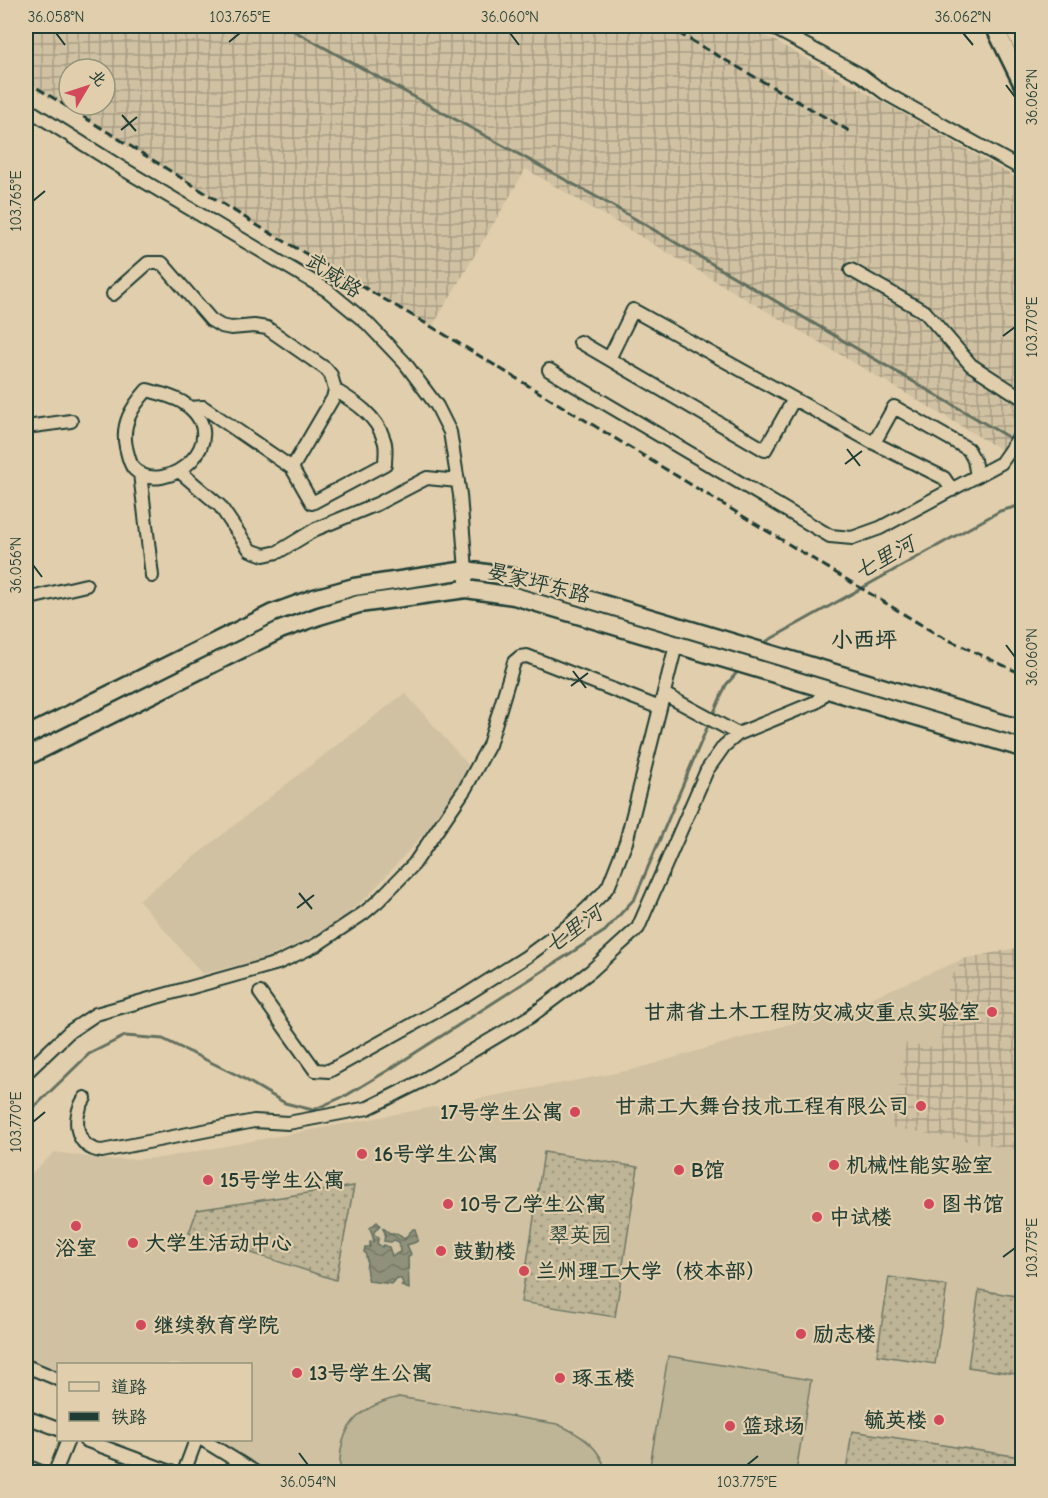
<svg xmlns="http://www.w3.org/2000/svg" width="1048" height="1498" font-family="'Comic Neue','LXGW WenKai TC',sans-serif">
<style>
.built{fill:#d0c1a2}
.industrial{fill:url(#industrial-grid);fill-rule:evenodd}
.grass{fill:url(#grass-dots);stroke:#6e7865;stroke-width:1.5}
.pitch{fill:#beb496;stroke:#6e7865;stroke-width:1.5}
.water{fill:url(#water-waves);stroke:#626f5e;stroke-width:1.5}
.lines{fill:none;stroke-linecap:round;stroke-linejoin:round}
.stream{stroke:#626f5e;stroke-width:3}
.minor-casing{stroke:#1f3d34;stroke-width:16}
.highway-casing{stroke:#1f3d34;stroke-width:21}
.minor{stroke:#e1ceac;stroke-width:12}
.highway{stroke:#e1ceac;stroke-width:16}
.rail{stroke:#1f3d34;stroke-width:3;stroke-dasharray:9 4.5;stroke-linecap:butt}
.ticks{fill:none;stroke:#1f3d34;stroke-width:2}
.poi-dot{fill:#d1495b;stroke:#e1ceac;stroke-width:2}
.labels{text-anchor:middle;stroke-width:4.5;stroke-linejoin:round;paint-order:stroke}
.street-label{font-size:21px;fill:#1f3d34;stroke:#e1ceac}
.poi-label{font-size:21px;font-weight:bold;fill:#1f3d34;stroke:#e1ceac;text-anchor:start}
.park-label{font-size:21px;fill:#274339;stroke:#e1ceac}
.water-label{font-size:22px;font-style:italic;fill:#2a453b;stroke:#e1ceac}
.neighbourhood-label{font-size:22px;font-weight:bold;fill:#1f3d34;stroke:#e1ceac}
.neatline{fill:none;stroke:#1f3d34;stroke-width:2}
.ticks-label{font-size:15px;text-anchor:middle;fill:#1f3d34}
</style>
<defs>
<pattern id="industrial-grid" width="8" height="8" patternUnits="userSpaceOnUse" patternTransform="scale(1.5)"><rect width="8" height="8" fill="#d0c1a2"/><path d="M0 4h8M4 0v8" fill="none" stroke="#a89e85"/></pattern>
<pattern id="grass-dots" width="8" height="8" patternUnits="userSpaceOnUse" patternTransform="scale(1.5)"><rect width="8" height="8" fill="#beb496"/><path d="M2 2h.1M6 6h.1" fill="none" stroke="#9a947b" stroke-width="1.8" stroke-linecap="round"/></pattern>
<pattern id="water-waves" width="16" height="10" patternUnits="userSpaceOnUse" patternTransform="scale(1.5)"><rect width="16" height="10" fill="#8f917a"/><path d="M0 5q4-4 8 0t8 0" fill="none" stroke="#747865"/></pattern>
</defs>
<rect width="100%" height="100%" fill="#e1ceac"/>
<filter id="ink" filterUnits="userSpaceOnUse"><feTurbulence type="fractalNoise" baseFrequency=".0167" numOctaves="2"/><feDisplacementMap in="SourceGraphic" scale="12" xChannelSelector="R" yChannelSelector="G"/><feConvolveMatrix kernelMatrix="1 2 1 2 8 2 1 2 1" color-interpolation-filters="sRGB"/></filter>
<g filter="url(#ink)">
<path class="built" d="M405 693 471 768 437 819 368 896 328 930 264 959 202 974 139 900 320 758Z
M1022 947V1472H255L202 1440H250V1364H58V1378L26 1365V1178L55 1152 109 1160 161 1158 632 1070 852 1006 963 959Z"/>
<path class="industrial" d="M26 26H749L1022 181V462L526 169 432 327 260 227 26 82ZM69 69H105V105H69Z
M1022 947V1151L891 1127 906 1043 939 1048 948 983 963 959Z"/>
<path class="grass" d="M544 1152 638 1167 615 1317 521 1302Z
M354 1186 336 1280 189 1233 197 1210Z
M889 1277 947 1286 935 1364 877 1355Z
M979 1290 1022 1297V1375L968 1367Z
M852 1431 1020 1457 1018 1472H846Z"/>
<path class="pitch" d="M668 1356 811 1380 796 1472H649Z
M399 1397 557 1424C580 1434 601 1447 606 1472H340C338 1428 357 1407 399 1397Z"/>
<path class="water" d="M377 1222 380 1225 374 1232V1235L379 1237 377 1243 382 1247 384 1245 389 1247 392 1256 400 1252 399 1242 394 1240 391 1242 384 1241 385 1233 382 1227 391 1234H398L404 1239 413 1229H415L418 1240 416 1242 407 1245 411 1254 408 1257 409 1289 401 1286 403 1283 401 1279 397 1278 392 1284 369 1281C363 1266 369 1266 366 1256 364 1247 363 1257 365 1247H370V1242L374 1241 370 1228Z"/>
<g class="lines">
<path class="stream" d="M285 26 613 206 1013 440
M763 645 767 641 1000 511 1022 505
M712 717 726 685 740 669
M26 1115 89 1054 125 1036 163 1039 239 1076 285 1103 313 1110 347 1095 387 1071 605 931 635 898 709 723"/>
<defs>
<path id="minor" d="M770 26 861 75 885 93 1022 169
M26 108 125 170 327 290 367 323 405 363 437 406 450 432 460 495 466 570V589
M851 270 925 312 971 365 1022 398
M113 294 148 263H162L211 320 221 326 231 328 254 326 267 328 326 369 331 375 335 390 333 398 292 468
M580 342 765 450 794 399 633 310 609 359
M549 370 830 536 852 538 880 528 1001 463 1022 433
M147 390C158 393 172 396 182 402 240 439 164 500 134 469 129 463 128 455 126 447 121 424 132 407 147 390Z
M794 399 874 443 894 407 968 449 974 460 977 476
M190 408 203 407 292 468 312 503 385 464C385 456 387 447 384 440 377 416 355 402 335 390
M26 427 71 421
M874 443 944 478 952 490
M179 471 220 506 250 550 264 555 278 552 316 529 377 504 427 478 458 481
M140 473 152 576
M26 599 86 585
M664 694 738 734 816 702 828 689
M260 993 315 1070 329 1071 464 996 526 957 572 923 603 893 609 885 626 842 676 645
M26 1073 69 1032 96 1014 278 963 316 945 364 913 378 901 414 864 465 789 489 745 514 662 520 657 527 656 660 708
M85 1098C71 1117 75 1149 102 1151L254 1121 288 1123 368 1108 420 1082 531 1016 591 971 638 928 707 770 724 746 738 734
M26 1366 58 1379
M26 1417 58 1429
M85 1440 171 1472
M203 1440 255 1472
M26 1466 41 1472
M55 1472 68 1440
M184 1472 196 1440"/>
<path id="highway" d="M994 26 1022 83
M1012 26 1022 46
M26 736 273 613 314 598 354 587 466 570 513 577 537 584 1022 729
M26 757 280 630 319 616 359 604 466 589 514 596 1022 748"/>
</defs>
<use href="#minor" class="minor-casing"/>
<use href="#highway" class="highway-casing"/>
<use href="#minor" class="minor"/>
<use href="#highway" class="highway"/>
<path class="rail" d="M666 26 851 132
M26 81 260 227 432 327 938 635 1022 674"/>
</g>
</g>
<path class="ticks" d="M56 33 65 45M510 33 519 45M963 33 973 45M229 42 240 33M1006 85 1015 97M122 115 136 131M121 130 137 117M33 201 45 191M1003 336 1015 327M847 449 860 466M845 464 862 451M33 565 42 577M1006 645 1015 657M573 671 586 688M571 686 588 673M299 893 312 909M297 908 314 895M33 1122 45 1112M1003 1257 1015 1248M299 1453 308 1465M747 1465 758 1456"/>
<g class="poi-dot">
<circle cx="992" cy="1012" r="6"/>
<circle cx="921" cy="1106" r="6"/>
<circle cx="575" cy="1112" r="6"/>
<circle cx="362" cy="1154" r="6"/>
<circle cx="834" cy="1165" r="6"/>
<circle cx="679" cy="1170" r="6"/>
<circle cx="208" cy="1180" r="6"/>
<circle cx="448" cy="1204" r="6"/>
<circle cx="929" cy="1204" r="6"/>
<circle cx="817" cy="1217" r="6"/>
<circle cx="76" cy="1226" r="6"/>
<circle cx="133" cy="1243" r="6"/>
<circle cx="441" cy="1251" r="6"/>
<circle cx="524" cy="1271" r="6"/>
<circle cx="141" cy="1325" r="6"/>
<circle cx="801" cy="1334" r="6"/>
<circle cx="297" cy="1373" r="6"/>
<circle cx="560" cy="1378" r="6"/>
<circle cx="939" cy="1420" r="6"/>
<circle cx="730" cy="1426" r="6"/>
</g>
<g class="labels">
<g class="street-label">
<text transform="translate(334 275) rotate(34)" y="7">武威路</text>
<text transform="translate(539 583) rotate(14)" y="7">晏家坪东路</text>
</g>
<g class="poi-label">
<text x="980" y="1019" text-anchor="end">甘肃省土木工程防灾减灾重点实验室</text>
<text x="909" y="1113" text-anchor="end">甘肃工大舞台技术工程有限公司</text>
<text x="563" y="1119" text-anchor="end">17号学生公寓</text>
<text x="374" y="1161">16号学生公寓</text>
<text x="846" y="1172">机械性能实验室</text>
<text x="691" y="1177">B馆</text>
<text x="220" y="1187">15号学生公寓</text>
<text x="460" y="1211">10号乙学生公寓</text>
<text x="941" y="1211">图书馆</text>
<text x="829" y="1224">中试楼</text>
<text x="145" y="1250">大学生活动中心</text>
<text x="76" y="1255" text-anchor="middle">浴室</text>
<text x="453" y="1258">鼓勤楼</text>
<text x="536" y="1278">兰州理工大学（校本部）</text>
<text x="153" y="1332">继续教育学院</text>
<text x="813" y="1341">励志楼</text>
<text x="309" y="1380">13号学生公寓</text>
<text x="572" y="1385">琢玉楼</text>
<text x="927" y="1427" text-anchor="end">毓英楼</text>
<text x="742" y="1433">篮球场</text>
</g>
<g class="park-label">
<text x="580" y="1242">翠英园</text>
</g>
<g class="water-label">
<text transform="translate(884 557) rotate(-29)" y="8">七里河</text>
<text transform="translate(573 929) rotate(-36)" y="8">七里河</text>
</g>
<g class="neighbourhood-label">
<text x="864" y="647">小西坪</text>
</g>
</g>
<rect width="1048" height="1498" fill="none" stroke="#e1ceac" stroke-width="66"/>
<rect x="57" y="1363" width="195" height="78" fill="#e1ceac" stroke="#93947c" stroke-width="1.5"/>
<rect x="69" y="1382" width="30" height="9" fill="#e1ceac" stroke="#93947c" stroke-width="1.5"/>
<text x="111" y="1393" font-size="18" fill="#1f3d34">道路</text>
<rect x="69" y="1412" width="30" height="9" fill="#1f3d34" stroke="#93947c" stroke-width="1.5"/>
<text x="111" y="1423" font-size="18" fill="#1f3d34">铁路</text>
<g transform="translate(87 87) rotate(51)"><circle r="28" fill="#e1ceac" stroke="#93947c" stroke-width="1.5"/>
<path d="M0-4.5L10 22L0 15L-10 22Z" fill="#d1495b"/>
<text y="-9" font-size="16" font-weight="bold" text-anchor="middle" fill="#1f3d34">北</text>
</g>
<rect x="33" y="33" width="982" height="1432" class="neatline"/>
<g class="ticks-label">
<text x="56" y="22">36.058°N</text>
<text x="240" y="22">103.765°E</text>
<text x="510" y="22">36.060°N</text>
<text x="963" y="22">36.062°N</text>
<text transform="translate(1032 97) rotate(-90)" y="5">36.062°N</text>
<text transform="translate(16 201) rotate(-90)" y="5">103.765°E</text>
<text transform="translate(1032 327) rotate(-90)" y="5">103.770°E</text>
<text transform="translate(16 565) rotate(-90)" y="5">36.056°N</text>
<text transform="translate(1032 657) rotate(-90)" y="5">36.060°N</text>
<text transform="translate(16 1122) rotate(-90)" y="5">103.770°E</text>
<text transform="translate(1032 1248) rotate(-90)" y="5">103.775°E</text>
<text x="308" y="1487">36.054°N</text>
<text x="747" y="1487">103.775°E</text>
</g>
</svg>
